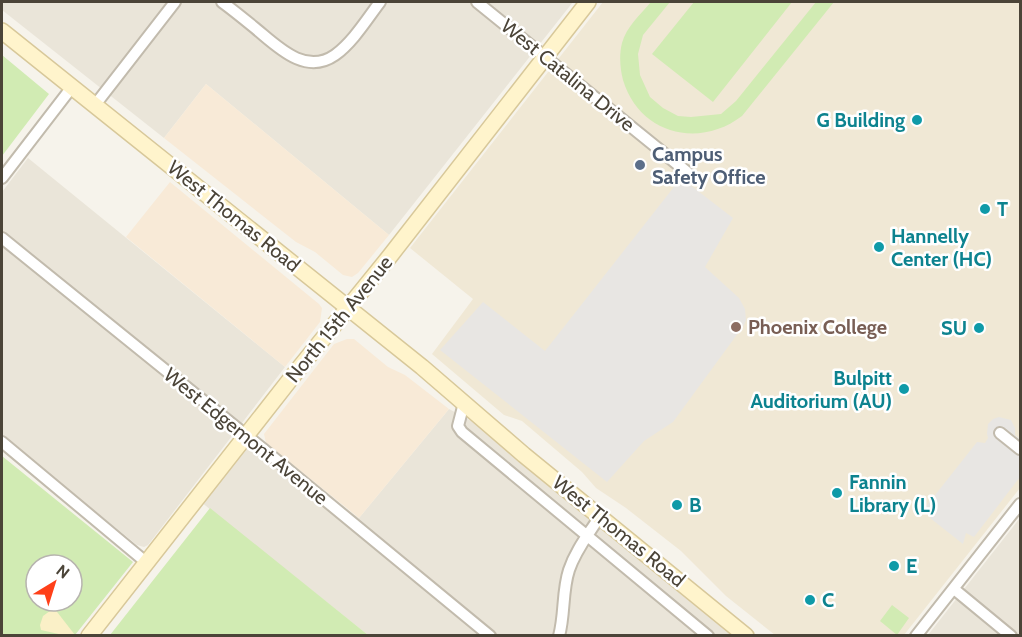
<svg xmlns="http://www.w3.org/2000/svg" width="1022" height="637" font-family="Cabin,sans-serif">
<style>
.residential{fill:#eae5d9}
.commercial{fill:#f8ead7}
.education{fill:#f0e8d5}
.green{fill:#d1ebb3;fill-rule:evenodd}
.sand{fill:#faf0c7}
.parking{fill:#e8e6e3}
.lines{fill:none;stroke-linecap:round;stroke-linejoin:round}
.street-casing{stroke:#c2bbad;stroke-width:14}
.secondary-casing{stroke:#d8c89a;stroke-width:18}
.street{stroke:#fff;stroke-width:10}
.secondary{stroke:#fff4cc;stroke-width:15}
.culture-dot{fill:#0f9aa8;stroke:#fff;stroke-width:2}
.service-dot{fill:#5c6f8a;stroke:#fff;stroke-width:2}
.education-dot{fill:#8d6e63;stroke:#fff;stroke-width:2}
.labels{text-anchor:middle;stroke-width:5;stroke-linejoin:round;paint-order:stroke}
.street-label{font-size:20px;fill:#4b4438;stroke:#fff}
.culture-label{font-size:20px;font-weight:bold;fill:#0d838f;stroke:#fff;text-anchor:start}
.service-label{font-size:20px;font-weight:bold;fill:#4e5e75;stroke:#fff;text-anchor:start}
.education-label{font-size:20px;font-weight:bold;fill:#785e54;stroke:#fff;text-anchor:start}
</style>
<rect width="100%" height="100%" fill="#f6f3eb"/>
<path class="residential" d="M2 2H573L389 235 206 84 164 138 2 10Z
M28 158 285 367 148 545 144 547 137 545 2 436V192Z
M449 409 510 442 746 635H368L196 498 246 436 359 518Z
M1020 518V635H928Z"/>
<path class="commercial" d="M206 84 389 235 358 273 352 277 343 275 315 252 296 242 164 138Z
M170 182 319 304 322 308 320 322 285 367 126 237Z
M347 339H354L388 367 405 375 449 409 359 518 266 443 264 434 334 344Z"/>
<path class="education" d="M603 2H1020V488L904 635H775L726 596 681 551 626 508 596 488 582 472 522 421 504 415 432 354 473 299 410 248Z"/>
<path class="green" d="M651 2H670L643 35 638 54 640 75 650 97 663 108 678 116 691 117 721 114 736 101 816 2H834L742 116C699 149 639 134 623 80 620 68 619 55 622 43 626 27 641 14 651 2Z
M694 2H792L713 102 652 54Z
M2 55 49 94 2 156Z
M2 456 133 562 75 635H2ZM36 565H72V601H36Z
M210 508 368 635H110Z
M892 605 909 618 897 635 880 621Z"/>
<path class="sand" d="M54 608 75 635H63L41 630 40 625 43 616Z"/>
<path class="parking" d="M681 178 733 218 705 267 739 298 745 309 746 320 744 325 673 422 644 441 607 482 440 350 483 302 545 351Z
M999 417 1011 420 1015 428V435L1020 439V477L974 537 966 533 963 544 930 518 935 512 934 510 924 509 977 442 985 443 988 438 987 434 988 424 993 419Z"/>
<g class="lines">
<defs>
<path id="street" d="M222 2C233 10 244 19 255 28 277 46 305 76 335 55 353 42 367 19 380 2
M477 2 687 172
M95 105 175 2
M2 178 72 87
M2 238 263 449 490 636
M464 403 458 426 462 432 708 636
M1000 433 1020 449
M2 442 147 563
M954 589 1011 636
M559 636C565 614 562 591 569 570 576 549 589 534 600 516
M916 636 1020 504"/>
<path id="secondary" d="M2 31 422 367 524 455 746 636
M89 636 296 372 390 256 588 2"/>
</defs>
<use href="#street" class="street-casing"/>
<use href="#secondary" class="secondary-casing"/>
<use href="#street" class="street"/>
<use href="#secondary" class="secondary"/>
</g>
<g class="culture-dot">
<circle cx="917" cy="120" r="6"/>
<circle cx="985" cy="209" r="6"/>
<circle cx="879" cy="247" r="6"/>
<circle cx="979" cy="328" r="6"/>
<circle cx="904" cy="389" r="6"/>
<circle cx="837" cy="493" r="6"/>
<circle cx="677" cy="505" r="6"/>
<circle cx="894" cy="566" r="6"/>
<circle cx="810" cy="600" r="6"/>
</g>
<circle class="service-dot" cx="640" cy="165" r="6"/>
<circle class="education-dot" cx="736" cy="327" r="6"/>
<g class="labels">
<g class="street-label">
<text transform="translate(568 75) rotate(39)" y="7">West Catalina Drive</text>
<text transform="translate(234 216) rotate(39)" y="7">West Thomas Road</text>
<text transform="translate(339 319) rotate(-51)" y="7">North 15th Avenue</text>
<text transform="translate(246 436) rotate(39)" y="7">West Edgemont Avenue</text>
<text transform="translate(619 531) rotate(39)" y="7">West Thomas Road</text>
</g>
<g class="culture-label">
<text x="905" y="127" text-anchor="end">G Building</text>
<text x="997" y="216">T</text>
<text x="891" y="243">Hannelly<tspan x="891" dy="23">Center (HC)</tspan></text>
<text x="967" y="335" text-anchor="end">SU</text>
<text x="892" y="385" text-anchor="end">Bulpitt<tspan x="892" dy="23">Auditorium (AU)</tspan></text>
<text x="849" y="489">Fannin<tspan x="849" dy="23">Library (L)</tspan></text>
<text x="689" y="512">B</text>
<text x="906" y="573">E</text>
<text x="822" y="607">C</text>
</g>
<g class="service-label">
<text x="652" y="161">Campus<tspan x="652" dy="23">Safety Office</tspan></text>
</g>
<g class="education-label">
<text x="748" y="334">Phoenix College</text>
</g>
</g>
<rect width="1022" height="637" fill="none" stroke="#4b4438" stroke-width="6"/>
<g transform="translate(54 583) rotate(38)"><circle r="28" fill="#ffffff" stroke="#b7b4af" stroke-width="1.5"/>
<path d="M0-4.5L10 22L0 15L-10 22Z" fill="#ff4019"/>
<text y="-9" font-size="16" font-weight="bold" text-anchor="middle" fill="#4b4438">N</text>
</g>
</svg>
